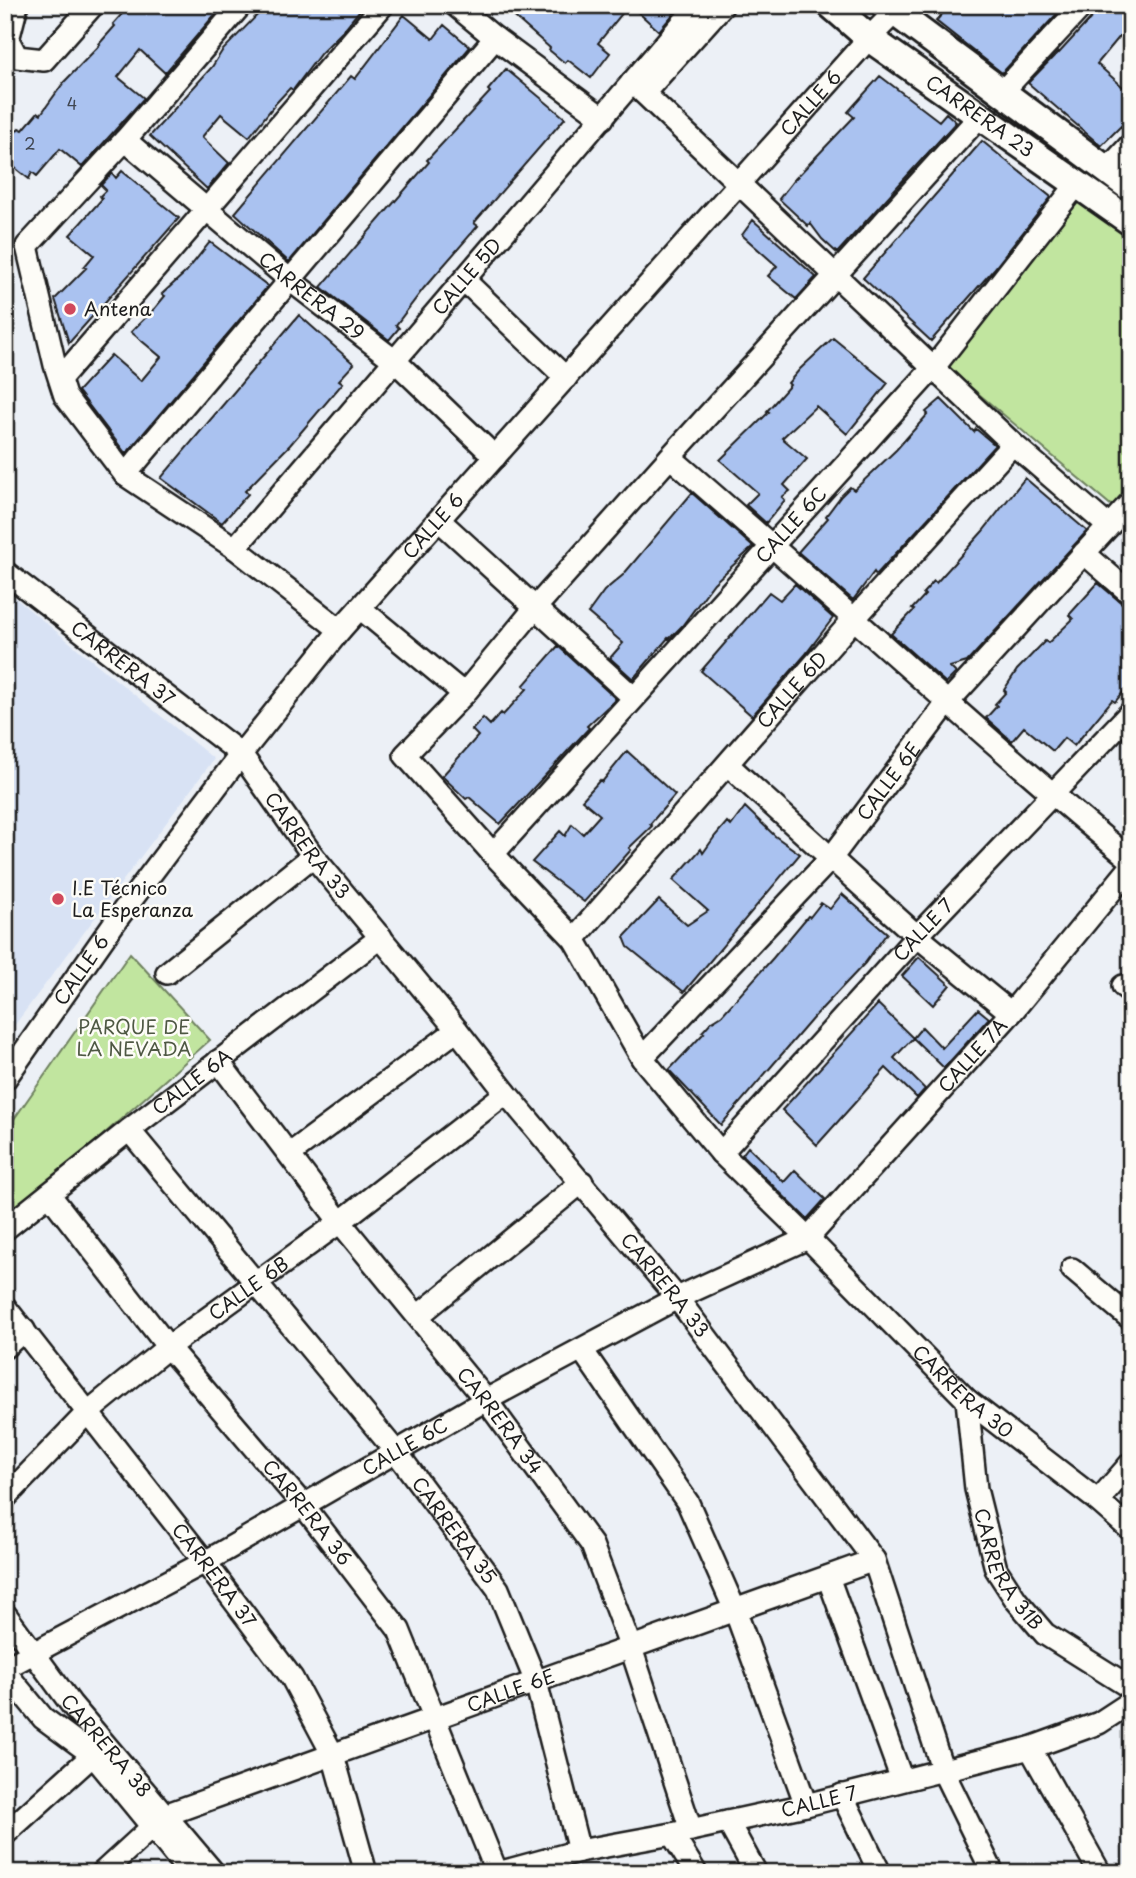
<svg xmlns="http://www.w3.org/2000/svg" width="1136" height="1878" font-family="'Playpen Sans',sans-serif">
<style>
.built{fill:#d8e2f4}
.green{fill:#c1e59f;stroke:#6e805e;stroke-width:2}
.building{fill:#aac2f0;stroke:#1c1c1c;stroke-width:2}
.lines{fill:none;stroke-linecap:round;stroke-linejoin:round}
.minor-casing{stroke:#1c1c1c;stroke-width:26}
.major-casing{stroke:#1c1c1c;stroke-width:32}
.minor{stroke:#fdfcf7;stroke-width:21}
.major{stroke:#fdfcf7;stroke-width:26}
.poi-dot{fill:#d1495b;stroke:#fdfcf7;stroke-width:2.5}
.labels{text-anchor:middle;stroke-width:5;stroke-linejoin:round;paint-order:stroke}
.number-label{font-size:16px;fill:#404651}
.street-label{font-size:19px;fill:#1c1c1c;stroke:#fdfcf7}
.poi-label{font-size:19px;fill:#1c1c1c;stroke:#fdfcf7;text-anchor:start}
.park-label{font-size:19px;fill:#4e5843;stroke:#fdfcf7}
</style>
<rect width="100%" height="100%" fill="#ecf0f6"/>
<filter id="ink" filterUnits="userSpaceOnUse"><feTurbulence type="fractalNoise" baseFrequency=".0143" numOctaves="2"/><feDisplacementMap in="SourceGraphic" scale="14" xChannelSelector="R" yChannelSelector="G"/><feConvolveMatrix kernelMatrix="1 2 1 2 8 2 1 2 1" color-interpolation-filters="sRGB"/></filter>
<g filter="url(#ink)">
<path class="built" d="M5 590 214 759 5 1038Z"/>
<path class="green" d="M1075 193 1131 234V487L1113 507 935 357Z
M130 953 210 1040 5 1222V1132Z"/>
<path class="building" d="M130 5H223L165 73 140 50 118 77 144 98 82 167 60 149 37 176 32 172 29 179 5 160V144L19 128 23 130 38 112 41 114 64 82 100 45 99 44 115 26 113 24Z
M267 5H364L342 32 321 53 293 90 290 88 277 102 249 137 221 114 202 137 229 163 207 189 150 136 212 67 222 51Z
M501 5H629L598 43 610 53 591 78 568 60 565 63 549 50 550 48Z
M630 5H681L659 31Z
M950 5H1065L1002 73 936 21Z
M1103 5H1131V23L1097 64 1131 94V123L1125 130 1121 126 1101 146 1028 83 1058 52 1059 53Z
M404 15 433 39 444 25 470 47 289 262 235 213 351 76 355 79Z
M506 69 565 118 474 223 478 226 424 288 396 325 399 328 389 340 321 287 429 162 427 160 490 92 488 90Z
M880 76 939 121 946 113 956 122 837 253 822 239 810 223 808 226 779 199 793 181 854 117 848 112Z
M982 141 1051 197 994 269 931 341 863 278Z
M122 171 179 218 69 343 55 299 86 268 84 267 94 255 70 235 102 199 100 196 106 190 101 185 112 173 116 178Z
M753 220 816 277 796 299 768 276 777 266 742 235Z
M210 242 268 286 126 454 78 391 111 355 141 381 161 357 131 332 155 308 165 296 162 294 186 272Z
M299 315 354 364 339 380 343 383 290 445 245 491 248 494 222 523 161 478Z
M833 338 888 383 847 434 816 406 782 438 807 459 784 485 790 491 782 497 785 500 766 523 746 505 758 493 720 460 769 412 767 411 790 385 788 383 800 369Z
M941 399 974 432 976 429 995 445 876 575 874 572 853 600 798 552 828 518 826 516 841 496 850 487 854 490 896 450 928 414 926 412Z
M1025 478 1087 531 967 662 950 667 956 673 946 683 891 634 914 610 912 609 925 595 923 593 934 581 936 583 983 531Z
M692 493 753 547 714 583 682 626 669 639 668 638 633 679 610 658 623 643 588 613 604 591 623 575Z
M1098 583 1131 611V683L1115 702 1112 700 1074 746 1064 738 1053 751 1024 727 1012 741 986 718 997 706 995 704 1006 692 1004 690 1017 670 1045 641 1048 643 1073 619 1069 615Z
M795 584 833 618 805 655 752 716 701 671 769 592 780 600Z
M558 646 616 699 587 726 589 728 500 824 469 797 466 799 442 776 478 736 472 730 483 718 490 725 501 713 503 715 527 689 523 686Z
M627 751 675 795 650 824 652 826 629 848 631 850 584 902 532 862 560 831 565 836 572 824 583 834 600 815 582 800 600 780 602 782Z
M745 807 775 836 800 854 684 992 628 947 624 937 659 900 687 925 708 911 673 880 701 849 703 853 715 836 727 822 731 826Z
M842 894 887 933 865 963 813 1018 721 1125 669 1070 704 1033 702 1032 711 1022 722 1015 773 958 808 916 810 917 821 903 830 909Z
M919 957 950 985 933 1005 902 976Z
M878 1004 913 1038 894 1058 925 1089 917 1098 886 1068 817 1145 782 1110Z
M978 1009 989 1018 944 1068 913 1038 922 1027 942 1048Z
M748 1147 784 1182 795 1170 825 1199 807 1219 742 1155Z"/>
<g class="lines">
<defs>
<g id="minor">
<path d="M17 5 8 40 17 57 44 60 93 5"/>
<path d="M241 5 125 140 27 246 55 365 65 396 125 475 235 548 340 630"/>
<path d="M455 5 495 38 603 118"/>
<path d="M632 82 1013 444 1108 526"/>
<path d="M1003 91 1083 5"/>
<path d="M644 93 723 5"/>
<path id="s1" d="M980 116 670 457 535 608 464 694 405 755 493 854 574 939 642 1058 721 1153 808 1238 967 1400 1098 1501 1131 1530"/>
<path id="s2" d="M125 140 290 280 395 361 495 457"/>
<path d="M1107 170 1131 144"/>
<path d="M464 280 566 378"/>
<path d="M60 379 383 5"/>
<path d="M670 457C825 590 974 730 1131 860"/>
<path d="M125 475 495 38"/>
<path d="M439 520 633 697"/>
<path id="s3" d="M235 548 698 5"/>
<path d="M1084 553 1131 594"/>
<path id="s4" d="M5 572 241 754 313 856 457 1030 506 1093 677 1298 874 1560 943 1771 993 1873"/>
<path d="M360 608 464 694"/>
<path d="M728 765 917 936 1011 1013"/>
<path id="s5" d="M493 854 934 367 1078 183"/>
<path id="s6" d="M574 939 853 620 1013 444"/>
<path d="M167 973 313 856"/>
<path d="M1123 986 1131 992"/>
<path id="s7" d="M642 1058 832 857 948 702 1131 502"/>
<path id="s8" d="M218 1061 340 1222 486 1400 592 1545 631 1648 691 1830"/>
<path id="s9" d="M5 1079 117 919 241 754 340 630 869 38 902 5"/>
<path id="s10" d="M129 1130 397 1453 498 1589 536 1682 579 1851"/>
<path id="s11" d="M721 1153 917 936 1131 712"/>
<path d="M290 1154 457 1030"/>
<path id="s12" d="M49 1194 168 1347 303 1505 399 1630 497 1873"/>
<path id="s13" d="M5 1229 129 1130 381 937"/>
<path d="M1072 1269 1131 1319"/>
<path id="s14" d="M5 1307 205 1562 292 1678 333 1755 366 1873"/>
<path d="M418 1316 582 1182"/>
<path d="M5 1347 24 1330"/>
<path d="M582 1350 688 1503 735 1610 806 1805"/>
<path id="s15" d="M967 1400 976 1489 996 1569 1016 1600 1045 1634 1131 1688"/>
<path id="s16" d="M5 1498 87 1413 168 1347 340 1222 506 1093"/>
<path d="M1098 1501 1131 1463"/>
<path d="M828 1577 902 1780"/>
<path id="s17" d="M5 1614 71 1704 214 1873"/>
<path id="s18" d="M5 1668 205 1562 486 1400 677 1298 808 1238 1011 1013 1131 867"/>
<path d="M5 1672 43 1718 93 1755 190 1873"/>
<path d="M1030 1748 1100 1873"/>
<path d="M842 1795 880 1873"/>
<path d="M728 1822 756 1873"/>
<path d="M5 1834 93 1755"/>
<path d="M672 1834 696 1873"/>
<path id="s19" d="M102 1873 165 1815 874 1560"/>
<path id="s20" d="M498 1873 579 1851 672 1834 806 1805 1030 1748 1099 1723 1131 1702"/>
</g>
<g id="major">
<path id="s21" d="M831 5 869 38 1131 222"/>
<path d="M885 5 1131 188"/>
</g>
</defs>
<use href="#minor" class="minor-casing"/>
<use href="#major" class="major-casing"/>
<use href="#minor" class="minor"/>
<use href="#major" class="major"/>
</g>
</g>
<g class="poi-dot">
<circle cx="70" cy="309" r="7"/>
<circle cx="58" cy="899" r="7"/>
</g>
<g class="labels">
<g class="number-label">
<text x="72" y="110">4</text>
<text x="30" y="150">2</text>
</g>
<g class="street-label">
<text dy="7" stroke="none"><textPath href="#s9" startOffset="1267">CALLE 6</textPath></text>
<text dy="7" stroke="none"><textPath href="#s21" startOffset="186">CARRERA 23</textPath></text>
<text dy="7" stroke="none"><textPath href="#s3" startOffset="357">CALLE 5D</textPath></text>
<text dy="7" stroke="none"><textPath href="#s2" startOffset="243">CARRERA 29</textPath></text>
<text dy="7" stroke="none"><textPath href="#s5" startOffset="444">CALLE 6C</textPath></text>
<text dy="7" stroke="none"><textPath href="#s9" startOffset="700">CALLE 6</textPath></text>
<text dy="7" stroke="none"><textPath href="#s4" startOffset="149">CARRERA 37</textPath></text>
<text dy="7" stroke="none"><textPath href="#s6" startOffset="331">CALLE 6D</textPath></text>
<text dy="7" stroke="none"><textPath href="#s7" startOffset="371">CALLE 6E</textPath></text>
<text dy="7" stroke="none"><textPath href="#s4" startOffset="411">CARRERA 33</textPath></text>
<text dy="7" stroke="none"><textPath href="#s11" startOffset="301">CALLE 7</textPath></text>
<text dy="7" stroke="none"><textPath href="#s9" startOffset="133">CALLE 6</textPath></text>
<text dy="7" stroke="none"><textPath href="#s18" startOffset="1157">CALLE 7A</textPath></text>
<text dy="7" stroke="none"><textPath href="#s13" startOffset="238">CALLE 6A</textPath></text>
<text dy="7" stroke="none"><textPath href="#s4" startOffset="978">CARRERA 33</textPath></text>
<text dy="7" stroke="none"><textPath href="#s16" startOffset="322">CALLE 6B</textPath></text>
<text dy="7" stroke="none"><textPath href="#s1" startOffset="1710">CARRERA 30</textPath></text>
<text dy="7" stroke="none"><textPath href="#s8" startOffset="457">CARRERA 34</textPath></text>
<text dy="7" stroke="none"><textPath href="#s18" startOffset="457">CALLE 6C</textPath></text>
<text dy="7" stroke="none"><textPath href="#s12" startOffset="410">CARRERA 36</textPath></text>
<text dy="7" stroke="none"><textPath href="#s10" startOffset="516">CARRERA 35</textPath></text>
<text dy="7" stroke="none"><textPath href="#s15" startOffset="177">CARRERA 31B</textPath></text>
<text dy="7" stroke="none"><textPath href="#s14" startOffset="340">CARRERA 37</textPath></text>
<text dy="7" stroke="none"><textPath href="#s19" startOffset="453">CALLE 6E</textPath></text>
<text dy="7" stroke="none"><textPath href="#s17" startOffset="166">CARRERA 38</textPath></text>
<text dy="7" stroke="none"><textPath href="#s20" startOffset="329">CALLE 7</textPath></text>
</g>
<g class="poi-label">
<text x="84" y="316">Antena</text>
<text x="72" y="895">I.E Técnico<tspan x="72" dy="22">La Esperanza</tspan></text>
</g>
<g class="park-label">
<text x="134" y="1034">PARQUE DE<tspan x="134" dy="22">LA NEVADA</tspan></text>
</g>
</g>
<rect width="1136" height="1878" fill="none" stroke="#fdfcf7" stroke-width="28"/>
<rect x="14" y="14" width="1108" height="1850" fill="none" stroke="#1c1c1c" stroke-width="2.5" filter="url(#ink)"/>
</svg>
